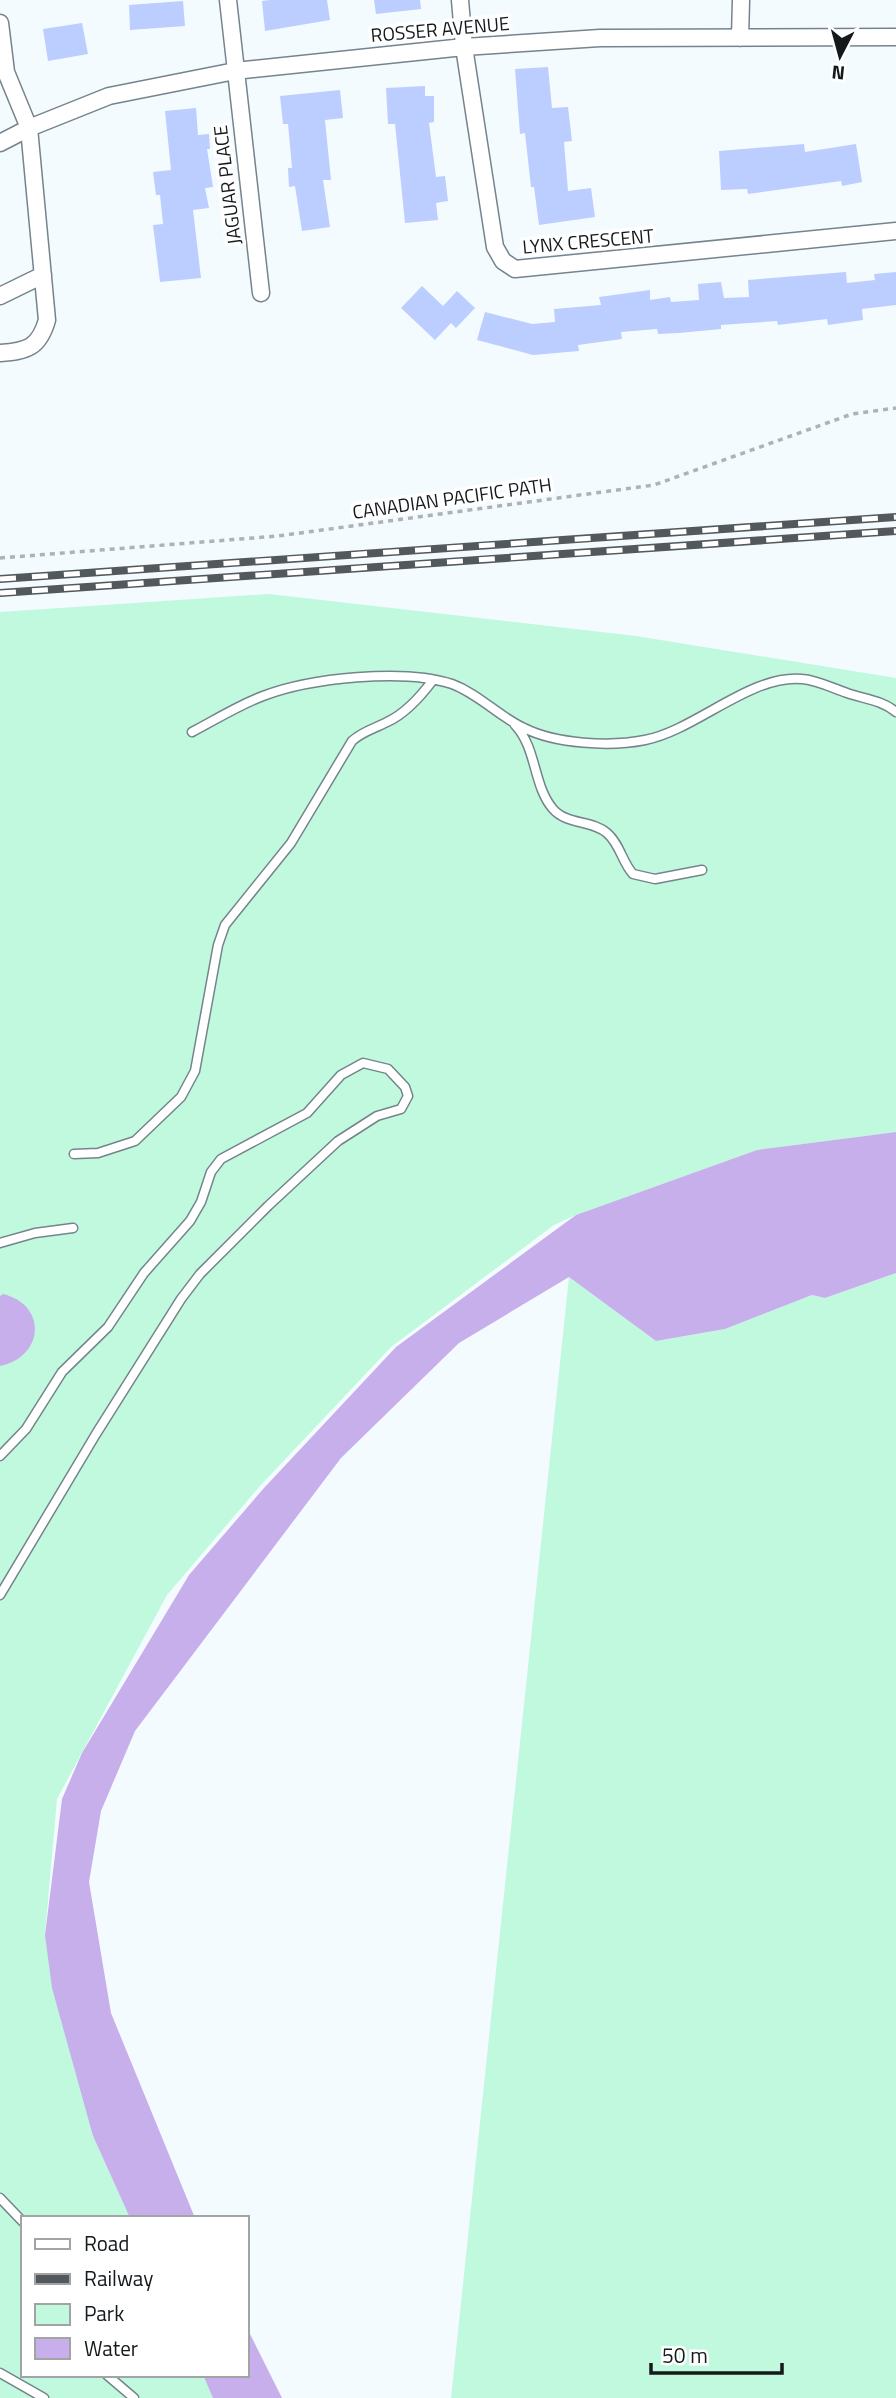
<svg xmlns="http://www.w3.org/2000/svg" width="896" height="2398" font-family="'Titillium Web',sans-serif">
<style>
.green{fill:#c0f9de}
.water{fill:#c7afec}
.building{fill:#bbceff}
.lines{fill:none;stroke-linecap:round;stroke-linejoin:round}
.lane-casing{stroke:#75848c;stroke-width:11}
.street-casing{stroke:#75848c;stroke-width:19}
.path{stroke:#acb2b6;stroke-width:3.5;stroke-dasharray:5 5;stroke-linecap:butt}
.lane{stroke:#fff;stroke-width:8}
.street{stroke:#fff;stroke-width:16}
.rail-casing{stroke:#52585b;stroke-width:8}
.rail{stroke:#fff;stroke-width:5;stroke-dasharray:16;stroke-linecap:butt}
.labels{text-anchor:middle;stroke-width:7;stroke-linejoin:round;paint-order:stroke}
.street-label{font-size:19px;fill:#14191c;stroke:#fff}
</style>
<rect width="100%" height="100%" fill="#f4fbff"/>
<path class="green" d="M269 594 636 636 896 678V1132L757 1150 576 1215 554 1225 391 1347 259 1487 167 1595 57 1799 45 1935 93 2136 130 2218H23V2375H203L213 2398H0V612Z
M896 1273V2398H451L569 1277 656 1341 725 1329 812 1295 825 1298Z"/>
<path class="water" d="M896 1132V1273L825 1298 812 1295 725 1329 656 1341 569 1277 459 1343 341 1458 135 1731 101 1811 89 1882 111 2013 195 2218H130L93 2136 52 1988 45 1935 62 1799 82 1753 189 1575 264 1488 396 1347 576 1215 757 1150Z
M3 1294C48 1305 44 1357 0 1366V1296Z
M247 2328 282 2398H213L203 2375H247Z"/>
<path class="building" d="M270 0H327L330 20 265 31 262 1Z
M374 0H420L421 9 376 14Z
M183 1 185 26 130 30 129 5Z
M82 23 88 54 48 61 43 29Z
M548 67 552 108 568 107 572 141 564 142 568 191 591 188 595 217 539 225 534 187H531L525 133 520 134 515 69Z
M425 86V96H434V122L429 123 436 177 445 176 448 201 436 203 438 220 405 223 395 124H388L386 88Z
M340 90 343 118 325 120 331 180H323L330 227 302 231 295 186 289 187 288 168H292L288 124H283L280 96Z
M196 108 198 135 209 134 210 149H207L213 187 205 188 209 208 193 210 201 278 160 282 153 225 163 224 160 195H156L153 172 171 170 165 111Z
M804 144 805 152 856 144 862 182 842 186 841 181 748 194 747 189 721 190 719 151Z
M846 272 847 283 875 280 874 274 896 272V305L862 309 863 320 828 325 827 319 778 325 777 321 721 325V329L679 333 658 334 657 329 621 332 622 339 578 345 579 351 533 355 477 340 485 312 532 324 555 322 554 309 601 305 599 297 650 290V300L670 297 671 302 699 300 698 284 721 282 724 298 749 297 748 280Z
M422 286 443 306 457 291 475 308 456 328 451 323 435 340 401 308Z"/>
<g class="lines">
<defs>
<path id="lane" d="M515 725C537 748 533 786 553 809 567 825 592 820 607 833 620 844 622 862 633 874L655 879 702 870
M192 732C215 720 239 705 263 696 310 678 404 668 452 684 479 694 498 716 524 728 556 744 610 747 645 740 696 730 751 674 802 679 817 680 832 688 847 693 864 699 882 700 896 712
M74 1154 98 1153 135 1141 181 1097 195 1071 218 945 225 925 291 843 352 741C363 731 374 729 387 722 405 714 421 696 433 680
M0 1243 35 1233 73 1228
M0 1456 26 1429 62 1372 108 1327 144 1273 190 1221 201 1202 211 1172 221 1159 307 1113 341 1075 363 1063 388 1069 405 1087 408 1096 401 1109 377 1116 338 1141 268 1206 200 1274 181 1299 96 1434 0 1595
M0 2198 23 2222
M0 2373 44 2398
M107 2375 134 2398"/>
<path id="street" d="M228 0 261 293
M460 0 464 47 495 247 503 261 515 269 896 231
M0 23 6 72 29 128 47 320C39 348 27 351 0 353
M740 38 741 0
M0 143 29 128 109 96 235 71 464 47 600 38 896 37
M0 296 43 275"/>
</defs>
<use href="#lane" class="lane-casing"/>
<use href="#street" class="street-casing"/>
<path class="path" d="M0 558 278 536 654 485 852 414 896 408"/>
<use href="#lane" class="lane"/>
<use href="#street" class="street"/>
<defs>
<path id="rail" d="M0 579 896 517
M0 593 896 531"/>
</defs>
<use href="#rail" class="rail-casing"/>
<use href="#rail" class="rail"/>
</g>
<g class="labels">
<g class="street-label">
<text transform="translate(440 29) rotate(-5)" y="7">ROSSER AVENUE</text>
<text transform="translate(227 185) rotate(-97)" y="7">JAGUAR PLACE</text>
<text transform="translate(588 241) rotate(-5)" y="7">LYNX CRESCENT</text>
<text transform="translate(452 498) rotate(-8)" y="7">CANADIAN PACIFIC PATH</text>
</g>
</g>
<rect x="21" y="2216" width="228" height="161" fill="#ffffff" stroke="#a1a3a4" stroke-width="2"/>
<rect x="35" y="2239" width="35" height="10" fill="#ffffff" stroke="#a1a3a4" stroke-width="2"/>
<text x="84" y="2251" font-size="21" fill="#14191c">Road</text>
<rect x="35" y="2274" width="35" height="10" fill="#52585b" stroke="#a1a3a4" stroke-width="2"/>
<text x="84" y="2286" font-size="21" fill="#14191c">Railway</text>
<rect x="35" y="2304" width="35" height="21" fill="#c0f9de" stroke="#a1a3a4" stroke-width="2"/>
<text x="84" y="2321" font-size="21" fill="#14191c">Park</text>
<rect x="35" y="2338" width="35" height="21" fill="#c7afec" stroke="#a1a3a4" stroke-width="2"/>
<text x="84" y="2356" font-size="21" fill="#14191c">Water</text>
<g transform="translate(840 56) rotate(186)" stroke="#ffffff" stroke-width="5" paint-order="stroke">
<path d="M0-5L12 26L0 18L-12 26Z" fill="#14191c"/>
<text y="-10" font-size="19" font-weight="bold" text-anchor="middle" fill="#14191c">N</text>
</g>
<path d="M651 2363v10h131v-10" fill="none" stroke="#14191c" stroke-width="3.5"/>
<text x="662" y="2363" font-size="21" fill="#14191c" stroke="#ffffff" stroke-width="5" paint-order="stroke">50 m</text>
</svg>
